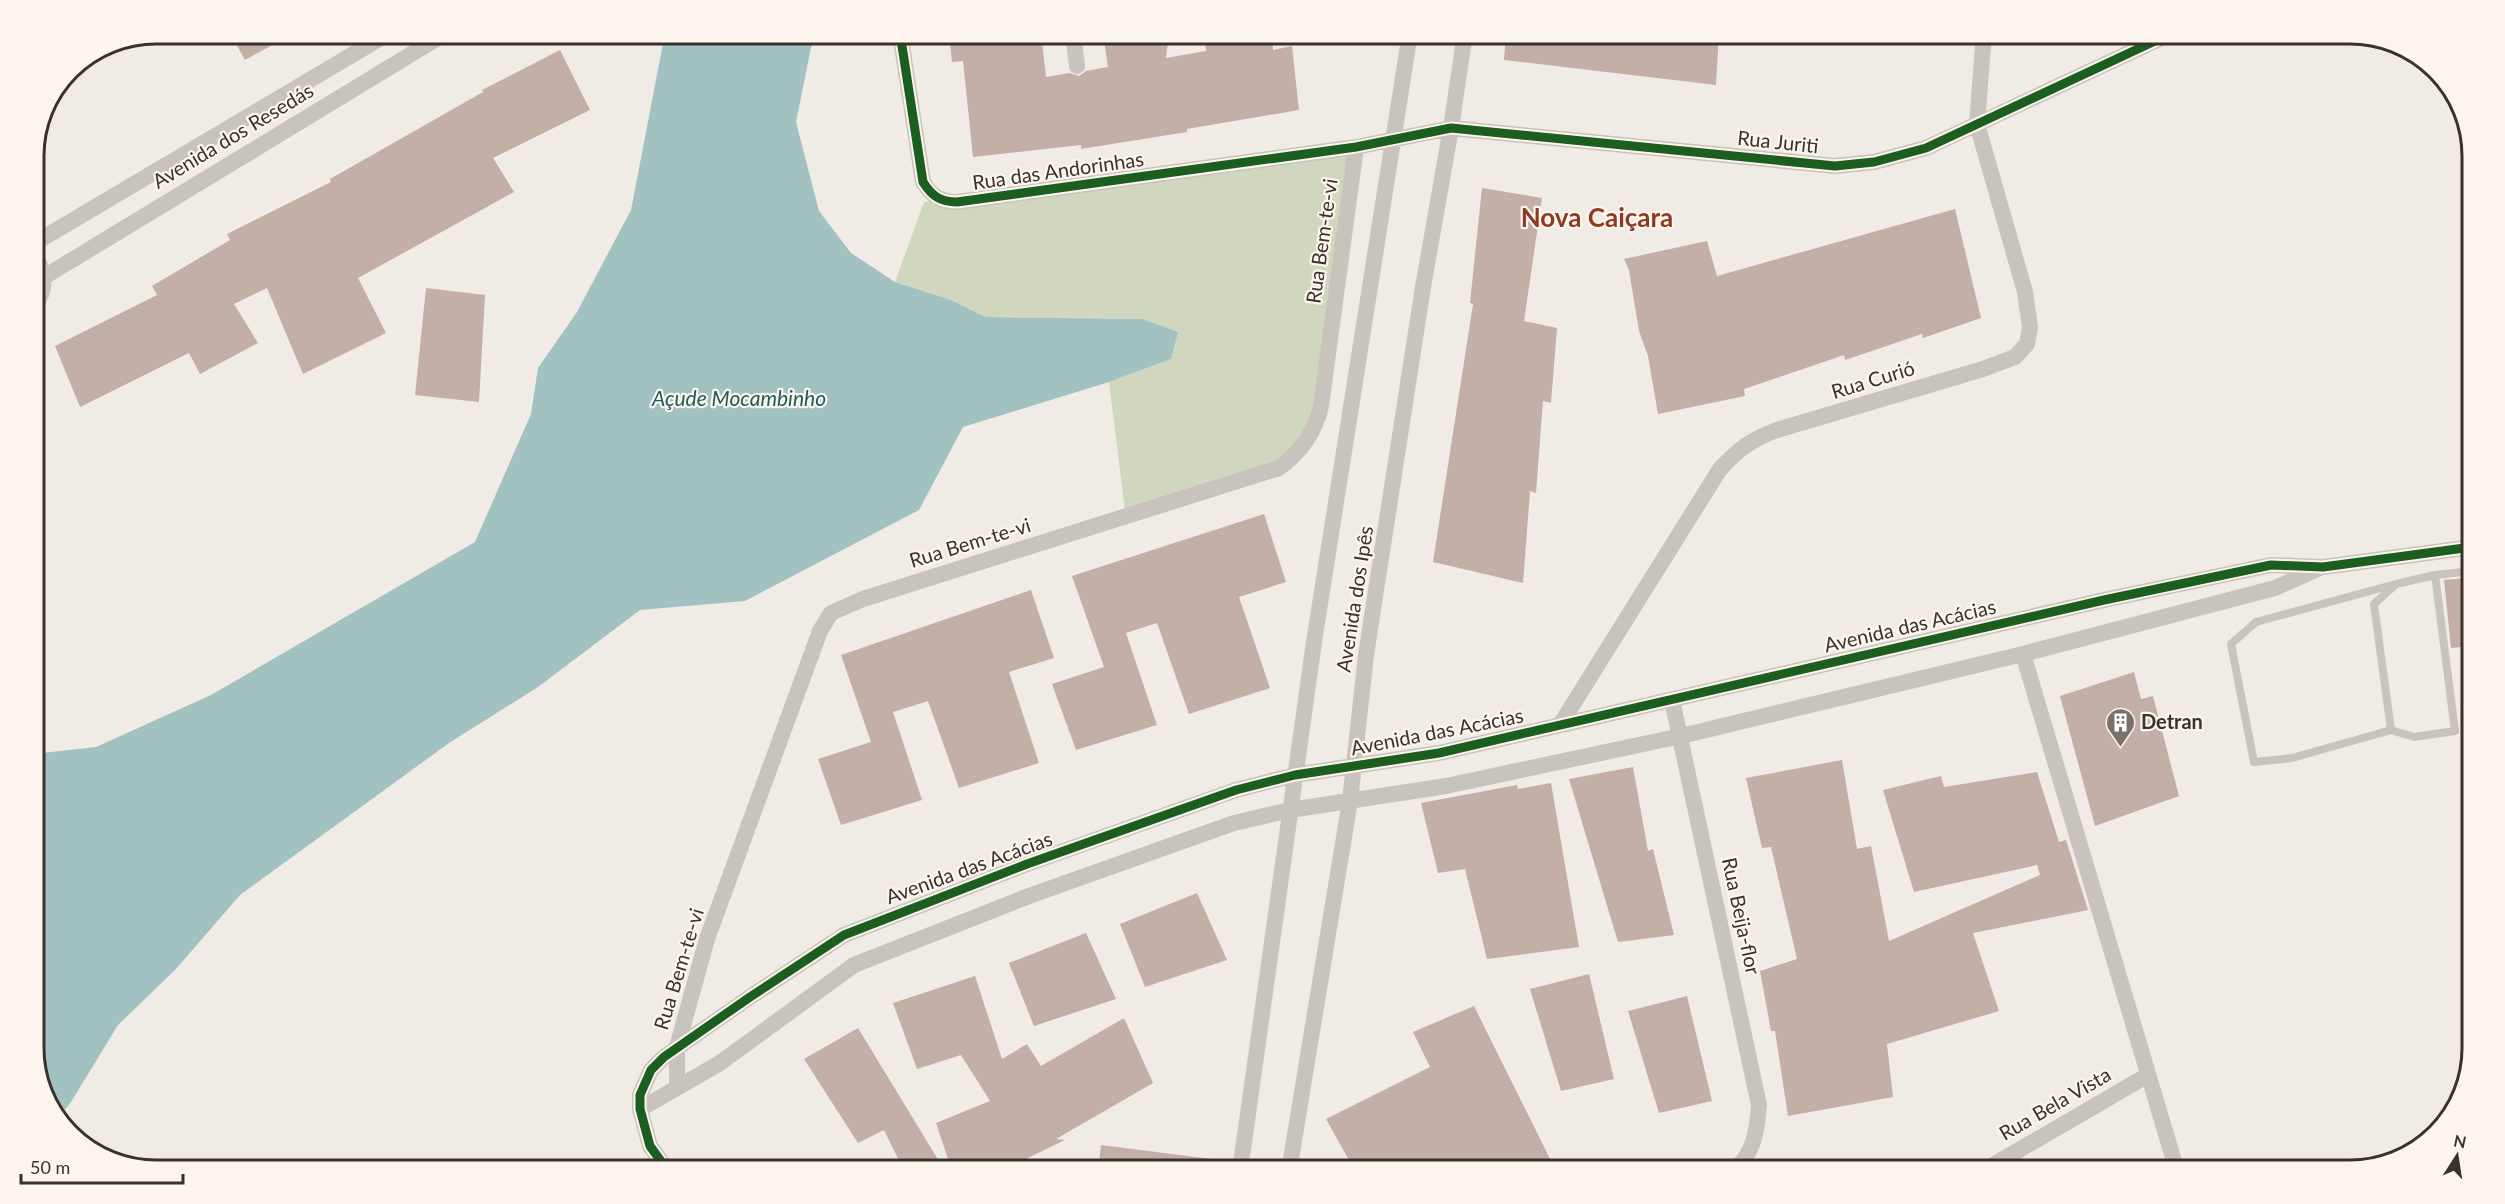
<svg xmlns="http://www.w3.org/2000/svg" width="2505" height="1204" font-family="Lato,sans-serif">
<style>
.green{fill:#d1d6bf}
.water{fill:#a1c2c1}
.building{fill:#c3afa7}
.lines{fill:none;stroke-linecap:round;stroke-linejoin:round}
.service{stroke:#c9c3be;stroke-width:8}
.minor{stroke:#c9c3be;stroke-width:16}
.cycleway-casing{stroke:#fbf5ee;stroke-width:13}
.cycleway{stroke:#1b5e20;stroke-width:9}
.labels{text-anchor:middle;stroke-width:4.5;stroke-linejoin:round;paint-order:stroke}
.street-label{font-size:20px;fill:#3b302b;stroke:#fbf5ee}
.poi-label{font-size:20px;font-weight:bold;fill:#3b302b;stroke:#fbf5ee;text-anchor:start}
.water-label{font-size:21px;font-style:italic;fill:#1f5a5e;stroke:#fbf5ee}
.district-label{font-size:26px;font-weight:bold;fill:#8c3b22;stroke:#fbf5ee}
.rim{fill:none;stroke:#3b302b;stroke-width:3}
</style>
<rect width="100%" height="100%" fill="#f0ebe5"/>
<path class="green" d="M1355 149 1318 404 1306 434 1276 463 1125 511 1109 382 1171 359 1142 319 985 317 951 300 895 282 924 202Z"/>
<path class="water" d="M665 33H814L796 122 819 211 851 253 895 282 951 300 985 317 1142 319 1178 332 1171 359 1109 382 963 427 919 510 745 601 640 610 538 687 449 743 240 895 176 969 118 1025 71 1102 57 1120 54 1117 33 1057V754L96 747 211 695 475 542 531 414 538 368 577 312 631 210Z"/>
<path class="building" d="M230 33H294L245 60Z
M949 33H1041L1046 77 1070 73 1079 76 1086 71 1108 67 1103 33H1169L1166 58 1206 51 1204 33H1272L1273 50 1292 46 1299 110 1187 129V132L1081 149V145L973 157 963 61 952 62Z
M1506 33H1719L1716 85 1504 60Z
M560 50 590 110 493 158 514 192 358 278 386 333 303 374 267 288 234 304 258 343 200 374 189 353 80 407 55 346 157 295 152 286 230 240 227 234 331 182 330 179 483 92 482 90Z
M1482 188 1542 198 1524 321 1557 328 1551 403 1543 401 1536 493 1530 491 1523 583 1433 562 1473 304 1470 303Z
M1955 209 1981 318 1923 338 1922 334 1845 360 1844 355 1744 389 1745 396 1658 414 1648 356 1639 331 1629 270 1624 259 1707 241 1717 276Z
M426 288 485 295 479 402 415 395Z
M1264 514 1286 582 1239 597 1270 688 1189 714 1157 623 1126 633 1157 725 1076 750 1052 684 1104 667 1072 576Z
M2468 578H2472V646L2451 648 2444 580Z
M1031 590 1054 658 1009 672 1039 763 959 788 928 701 893 712 922 800 841 825 818 759 871 742 841 655Z
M2134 672 2141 699 2153 696 2179 796 2095 826 2060 696Z
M1842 760 1857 849 1871 846 1889 941 2040 875 2037 865 1914 892 1883 790 1941 776 1944 787 2037 772 2059 842 2066 840 2088 910 1973 933 1999 1011 1887 1044 1893 1097 1788 1116 1775 1031H1771L1760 971 1797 959 1771 847 1762 848 1746 778Z
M1633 767 1648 851 1653 849 1674 935 1618 942 1569 779Z
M1551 783 1579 947 1487 959 1465 869 1438 873 1421 803 1517 785 1518 789Z
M1197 893 1227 960 1145 987 1120 924Z
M1086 933 1116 999 1034 1026 1009 963Z
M1589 974 1614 1079 1561 1091 1530 989Z
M975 976 1002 1059 1027 1044 1041 1066 1124 1018 1153 1083 1056 1139 1065 1140 1001 1171H952L936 1123 990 1101 961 1055 917 1069 893 1003Z
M1687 996 1712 1101 1659 1113 1628 1011Z
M1474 1006 1556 1171H1355L1326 1119 1430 1067 1413 1032Z
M858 1028 883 1069 945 1171H904L884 1130 858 1143 804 1059Z
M1101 1145 1219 1160 1218 1171H1098Z"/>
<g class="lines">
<path class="service" d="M2435 575 2455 731 2414 737 2391 730 2292 758 2254 762 2231 644 2256 622 2396 584 2435 575 2472 571
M2391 730 2374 604 2394 586"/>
<path class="minor" d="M900 33 923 182C932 196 940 202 957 202L1356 147 1451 128 1835 166 1874 162 1926 148 2172 33
M1073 33 1077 66
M33 244 389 33
M33 254C46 270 48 291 33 307
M44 277 446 33
M2023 654 2177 1171
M1672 700 1759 1105C1757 1131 1754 1154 1733 1171
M1560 725 1720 469C1739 449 1750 440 1777 430L1983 369 2015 357 2027 344 2030 327 2025 292 1977 124 1984 33
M677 1088V1047L707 939 820 631 831 613 863 599 1279 468C1301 452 1315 433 1321 406L1356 147
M640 1109 720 1063 854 965 1029 896 1234 823 1290 810 1446 786 1681 736 2023 654 2275 588 2320 568
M668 1171 650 1146 640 1109V1095L651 1070 664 1057 750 997 844 935 1027 864 1236 790 1295 775 1439 753 2104 600 2271 565 2323 567 2472 547
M1240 1171 1314 642 1410 33
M1289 1171 1350 801 1366 655 1423 287 1451 128 1465 33
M1983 1171 2148 1075"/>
<defs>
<path id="cycleway" d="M900 33 923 182C932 196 940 202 957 202L1356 147 1451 128 1835 166 1874 162 1926 148 2172 33
M668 1171 650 1146 640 1109V1095L651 1070 664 1057 750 997 844 935 1027 864 1236 790 1295 775 1439 753 2104 600 2271 565 2323 567 2472 547"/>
</defs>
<use href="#cycleway" class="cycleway-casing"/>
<use href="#cycleway" class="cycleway"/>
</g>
<defs>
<symbol id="building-pin" viewBox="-11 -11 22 30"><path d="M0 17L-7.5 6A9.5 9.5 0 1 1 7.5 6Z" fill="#7a716c" stroke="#fbf5ee"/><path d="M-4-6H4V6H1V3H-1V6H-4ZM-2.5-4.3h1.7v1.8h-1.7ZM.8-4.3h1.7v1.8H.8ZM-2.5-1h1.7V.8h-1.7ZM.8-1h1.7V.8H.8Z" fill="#fff"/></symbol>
</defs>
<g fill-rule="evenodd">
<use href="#building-pin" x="2104" y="706" width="33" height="45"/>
</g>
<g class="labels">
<g class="street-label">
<text transform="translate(233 136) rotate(-31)" y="7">Avenida dos Resedás</text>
<text transform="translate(1778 142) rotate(6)" y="7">Rua Juriti</text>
<text transform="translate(1058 171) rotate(-8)" y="7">Rua das Andorinhas</text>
<text transform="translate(1322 241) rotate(-82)" y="7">Rua Bem-te-vi</text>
<text transform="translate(1873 380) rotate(-17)" y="7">Rua Curió</text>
<text transform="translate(970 543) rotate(-17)" y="7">Rua Bem-te-vi</text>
<text transform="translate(1355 599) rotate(-81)" y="7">Avenida dos Ipês</text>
<text transform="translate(1910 626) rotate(-13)" y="7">Avenida das Acácias</text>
<text transform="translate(1437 732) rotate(-11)" y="7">Avenida das Acácias</text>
<text transform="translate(969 868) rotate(-20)" y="7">Avenida das Acácias</text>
<text transform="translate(1741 916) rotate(78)" y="7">Rua Beija-flor</text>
<text transform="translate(679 969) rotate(-73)" y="7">Rua Bem-te-vi</text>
<text transform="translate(2055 1104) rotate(-30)" y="7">Rua Bela Vista</text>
</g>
<g class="poi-label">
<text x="2141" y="729">Detran</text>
</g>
<g class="water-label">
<text x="739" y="406">Açude Mocambinho</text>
</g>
<g class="district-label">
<text x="1597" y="227">Nova Caiçara</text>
</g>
</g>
<path d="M0 0H2505V1204H0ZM156 44H2350A112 112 0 0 1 2462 156V1048A112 112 0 0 1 2350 1160H156A112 112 0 0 1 44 1048V156A112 112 0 0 1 156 44Z" fill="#fbf5ee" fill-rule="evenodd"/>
<path class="rim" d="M156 44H2350A112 112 0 0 1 2462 156V1048A112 112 0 0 1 2350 1160H156A112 112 0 0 1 44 1048V156A112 112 0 0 1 156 44Z"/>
<g transform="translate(2457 1156) rotate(12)" stroke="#fbf5ee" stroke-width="4.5" paint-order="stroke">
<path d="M0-4.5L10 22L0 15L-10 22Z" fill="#3b302b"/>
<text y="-9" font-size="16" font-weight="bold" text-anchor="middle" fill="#3b302b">N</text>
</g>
<path d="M21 1174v9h162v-9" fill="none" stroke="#3b302b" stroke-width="3"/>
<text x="30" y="1174" font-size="18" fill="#3b302b" stroke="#fbf5ee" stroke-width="4.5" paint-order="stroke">50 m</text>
</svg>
